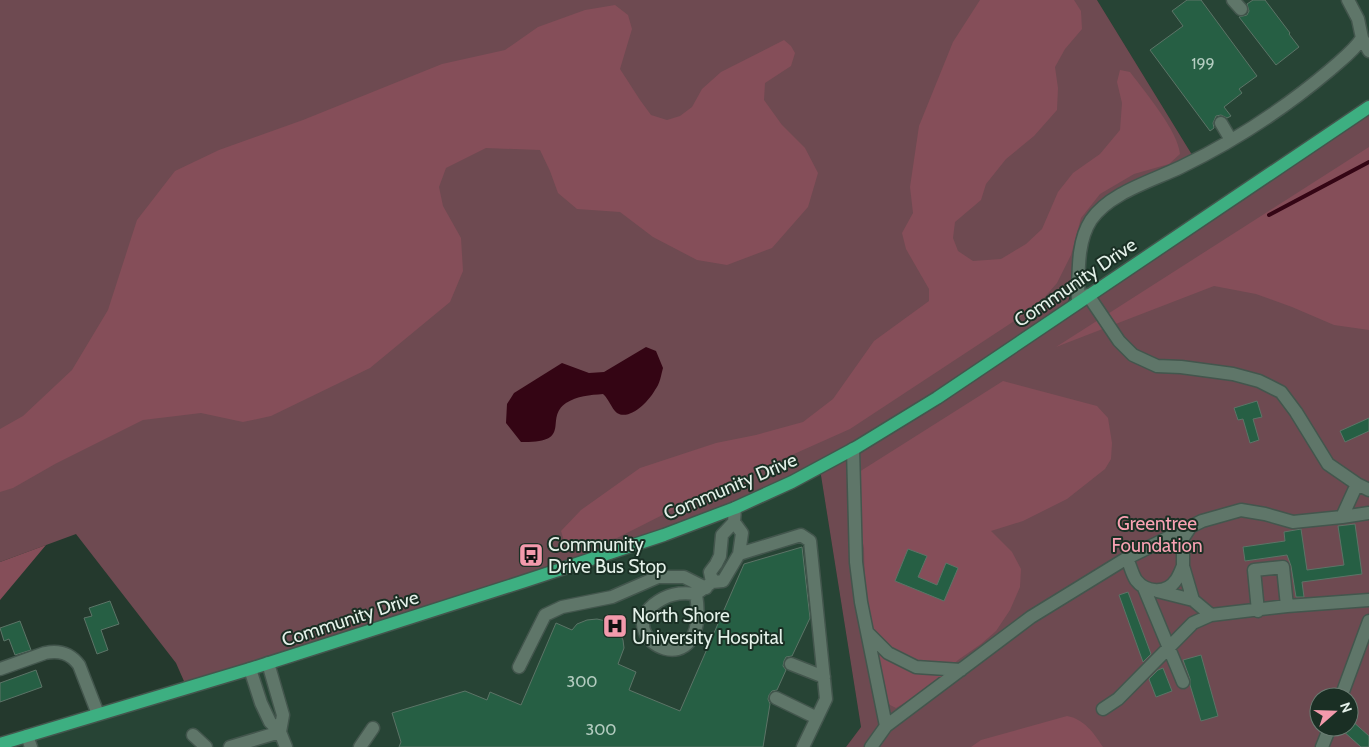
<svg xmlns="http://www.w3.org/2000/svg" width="1369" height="747" font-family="Cabin,sans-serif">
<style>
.built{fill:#274435}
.green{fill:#6e4a51;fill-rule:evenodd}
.forest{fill:#854e59}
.water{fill:#340514}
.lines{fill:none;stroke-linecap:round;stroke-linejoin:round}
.stream{stroke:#340514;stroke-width:4}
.building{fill:#265f44;stroke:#5c7467}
.minor-casing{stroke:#43564d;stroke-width:15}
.major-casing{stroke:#43564d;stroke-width:15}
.minor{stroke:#5f7669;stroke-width:12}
.major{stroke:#3daf81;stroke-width:12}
.labels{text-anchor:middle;stroke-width:4;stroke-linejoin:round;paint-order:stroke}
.number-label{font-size:16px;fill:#b4ccc0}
.street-label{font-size:19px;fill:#e4f1e9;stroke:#1a2f24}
.park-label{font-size:19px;fill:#f9a2b3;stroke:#1a2f24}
.poi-label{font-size:19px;fill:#e4f1e9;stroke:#1a2f24;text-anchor:start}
</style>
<rect width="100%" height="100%" fill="#24392d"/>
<path class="built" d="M1097 0H1369V106L1067 308 1083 238 1097 210 1194 158Z
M819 463 861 727 846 747H4L90 715Z"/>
<path class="green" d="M0 0H1097L1194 158 1117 196 1083 238 1067 307 1369 106V747H846L861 727 819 463 727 508 187 688 176 663 76 534 0 562ZM1319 697H1349V727H1319Z"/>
<path class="forest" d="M980 0H1074L1081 11 1082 29 1065 49 1055 67 1058 88 1057 110 1034 136 1006 159 986 184 981 200 955 222 953 238 958 251 973 261 1001 259 1026 244 1042 229 1058 192 1073 173 1100 154 1120 130 1122 103 1117 82 1120 70 1130 72C1145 92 1178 131 1180 154L1169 164 1134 174 1100 194 1081 218 1071 255 1057 283 1037 306 850 429 702 495 617 538 575 545 564 541 561 531 581 510 640 468 716 443 756 435 803 422 833 399 874 341 929 301V289L906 249 902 233 913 213 910 187 919 126 953 42Z
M615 5 628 15 632 29 620 69 640 100 651 115 667 120 680 116 692 107 702 89 721 72 784 40 791 46 795 53 791 66 765 83 764 100 782 125 805 148 818 173 808 207 772 248 727 265 697 260 653 237 620 212 577 209 558 193 550 171 540 150 486 148 446 168 439 187 443 206 461 238 463 271 450 302 370 368 271 416 243 422 201 413 143 420 55 464 13 488 0 492V429L23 416 72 370 108 310 137 220 175 171 219 150 303 120 442 64 505 50 538 27 585 10Z
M1369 147V330L1334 325 1292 307 1256 294 1214 286 1056 347Z
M1003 381 1097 406 1108 418 1112 443 1111 459 1105 469 1067 499 1023 521 991 531 1012 552 1021 569 1020 587 1010 610 996 631 981 644 958 660 928 689 896 708 890 705 881 691 865 594 864 548 860 530 859 472Z
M46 545 0 600V562Z
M1067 716C1084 719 1094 733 1103 747H971L981 740Z"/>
<path class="water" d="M646 347 656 351 663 368C661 375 660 384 655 390 649 401 630 421 617 413 611 408 609 399 603 394 590 395 577 396 566 403 543 419 575 443 521 442L506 423 507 404 514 393 562 363 589 373 604 372Z"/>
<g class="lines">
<path class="stream" d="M1269 215 1369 162"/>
</g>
<path class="building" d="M1187 0H1201L1257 76 1239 89 1242 93 1224 107 1231 116 1227 118 1221 115 1216 116 1213 123 1214 128 1210 131 1150 50 1183 26 1172 11Z
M1253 0H1265L1290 33 1289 34 1299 47 1276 65 1239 17 1247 15 1249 11 1247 4Z
M1257 401 1262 417 1253 419 1259 440 1250 443 1243 419 1238 420 1234 408Z
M1369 418V431L1345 442 1340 431Z
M1355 524 1362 574 1302 582 1304 597H1296L1291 566 1287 555 1245 561 1243 547 1285 541 1284 532 1301 529 1307 570 1344 565 1338 526Z
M802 547 810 618 792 656 786 657 784 661 783 666 786 670 777 690 772 691 769 695 768 699 770 704 763 747H399L401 742 392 713 465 691 487 700 490 692 521 705 556 623 572 630 577 624 587 620 597 619 606 621 613 625 618 630 623 640 624 648 618 664 636 672 629 690 680 711 744 564Z
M908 549 927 556 918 577 937 585 946 563 958 568 944 601 895 581Z
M1128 592 1151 654 1143 662 1119 595Z
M110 601 119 624 101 630 108 650 97 654 84 618 92 616 89 608Z
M20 621 31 650 15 655 9 639 4 641 0 628Z
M1201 655 1218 716 1201 721 1190 685V679L1183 660Z
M1163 668 1172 691 1156 697 1149 679 1158 670Z
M36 670 42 687 0 702V683Z
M1351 720 1369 736V747H1361L1342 730 1345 727H1349V723Z"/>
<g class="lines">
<defs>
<path id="minor" d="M1233 0 1241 9
M1348 0 1358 19 1362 38 1369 51
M1221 123 1231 140
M1088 295 1119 341 1133 355 1157 366 1181 367 1233 374 1259 381 1281 392 1296 412 1328 464 1357 484 1369 490
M1078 302C1079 276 1076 243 1091 220 1109 193 1152 181 1181 167 1235 141 1285 108 1330 70 1341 60 1354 51 1362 38
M853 449 856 562 861 602 886 726
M1357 484 1342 517 1369 513
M734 522 722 535 720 556 716 564 710 572 712 582 723 581 739 554 742 533 734 522 735 508
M1191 526 1183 538V566L1193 600 1211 615
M739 554 801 535 810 541 826 699 803 747
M1127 558C1130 565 1132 574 1136 580 1146 593 1167 594 1176 580 1179 576 1181 570 1183 566
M1144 588 1183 682
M1157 591 1193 600
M696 594C711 690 612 640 653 605 667 594 679 592 696 594L711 583
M1258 611 1254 570 1283 567 1287 606
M867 632 888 653 916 667 961 670
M268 663 283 715 280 732
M791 664 824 677
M519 667 545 615 562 607 612 597 658 577H684L706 588
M0 669 45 653C59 650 70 653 79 665L98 714
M250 669 261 703 270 722 280 732 286 747
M1341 697 1369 621
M776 698 817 718
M1103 709 1118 699 1193 623 1211 615 1287 606 1369 600
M193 735 206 747
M27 736 31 747
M230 747 280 732
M360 747 373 728
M871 747 886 726 1031 617 1127 558 1202 521 1241 510 1265 514 1293 522 1342 517
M1322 747 1330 727"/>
<path id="major" d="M0 744 250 669 525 581 664 535 735 508 792 482 857 447 937 398 1369 107"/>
</defs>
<use href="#minor" class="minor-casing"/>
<use href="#major" class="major-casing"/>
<use href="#minor" class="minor"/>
<use href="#major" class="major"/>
</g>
<defs>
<symbol id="bus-square" viewBox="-11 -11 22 22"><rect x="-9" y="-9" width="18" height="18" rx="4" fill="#f39aac" stroke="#1a2f24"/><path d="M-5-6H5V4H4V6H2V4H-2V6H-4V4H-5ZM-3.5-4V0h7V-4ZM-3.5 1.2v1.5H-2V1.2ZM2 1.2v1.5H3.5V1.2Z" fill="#111"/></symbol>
<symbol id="hospital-square" viewBox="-11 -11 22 22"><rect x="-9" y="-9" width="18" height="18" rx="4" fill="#f39aac" stroke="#1a2f24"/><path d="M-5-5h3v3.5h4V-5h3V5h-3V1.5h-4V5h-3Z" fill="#111"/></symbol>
</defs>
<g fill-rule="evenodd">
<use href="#bus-square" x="517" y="541" width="28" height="28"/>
<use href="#hospital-square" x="601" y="612" width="28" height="28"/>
</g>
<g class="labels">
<g class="number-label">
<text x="1203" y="69">199</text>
<text x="582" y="687">300</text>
<text x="601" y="735">300</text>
</g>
<g class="street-label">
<text transform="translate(1075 282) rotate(-34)" y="7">Community Drive</text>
<text transform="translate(730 486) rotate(-23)" y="7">Community Drive</text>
<text transform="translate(350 618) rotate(-18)" y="7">Community Drive</text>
</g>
<g class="park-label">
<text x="1157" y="530">Greentree<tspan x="1157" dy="22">Foundation</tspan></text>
</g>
<g class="poi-label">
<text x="548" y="551">Community<tspan x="548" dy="22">Drive Bus Stop</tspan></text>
<text x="632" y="622">North Shore<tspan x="632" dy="22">University Hospital</tspan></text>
</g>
</g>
<g transform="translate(1334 712) rotate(70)"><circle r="24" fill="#1a2f24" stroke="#6b7d73"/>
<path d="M0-4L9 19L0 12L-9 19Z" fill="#f39aac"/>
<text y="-8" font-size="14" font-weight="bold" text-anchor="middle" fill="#e4f1e9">N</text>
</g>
</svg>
